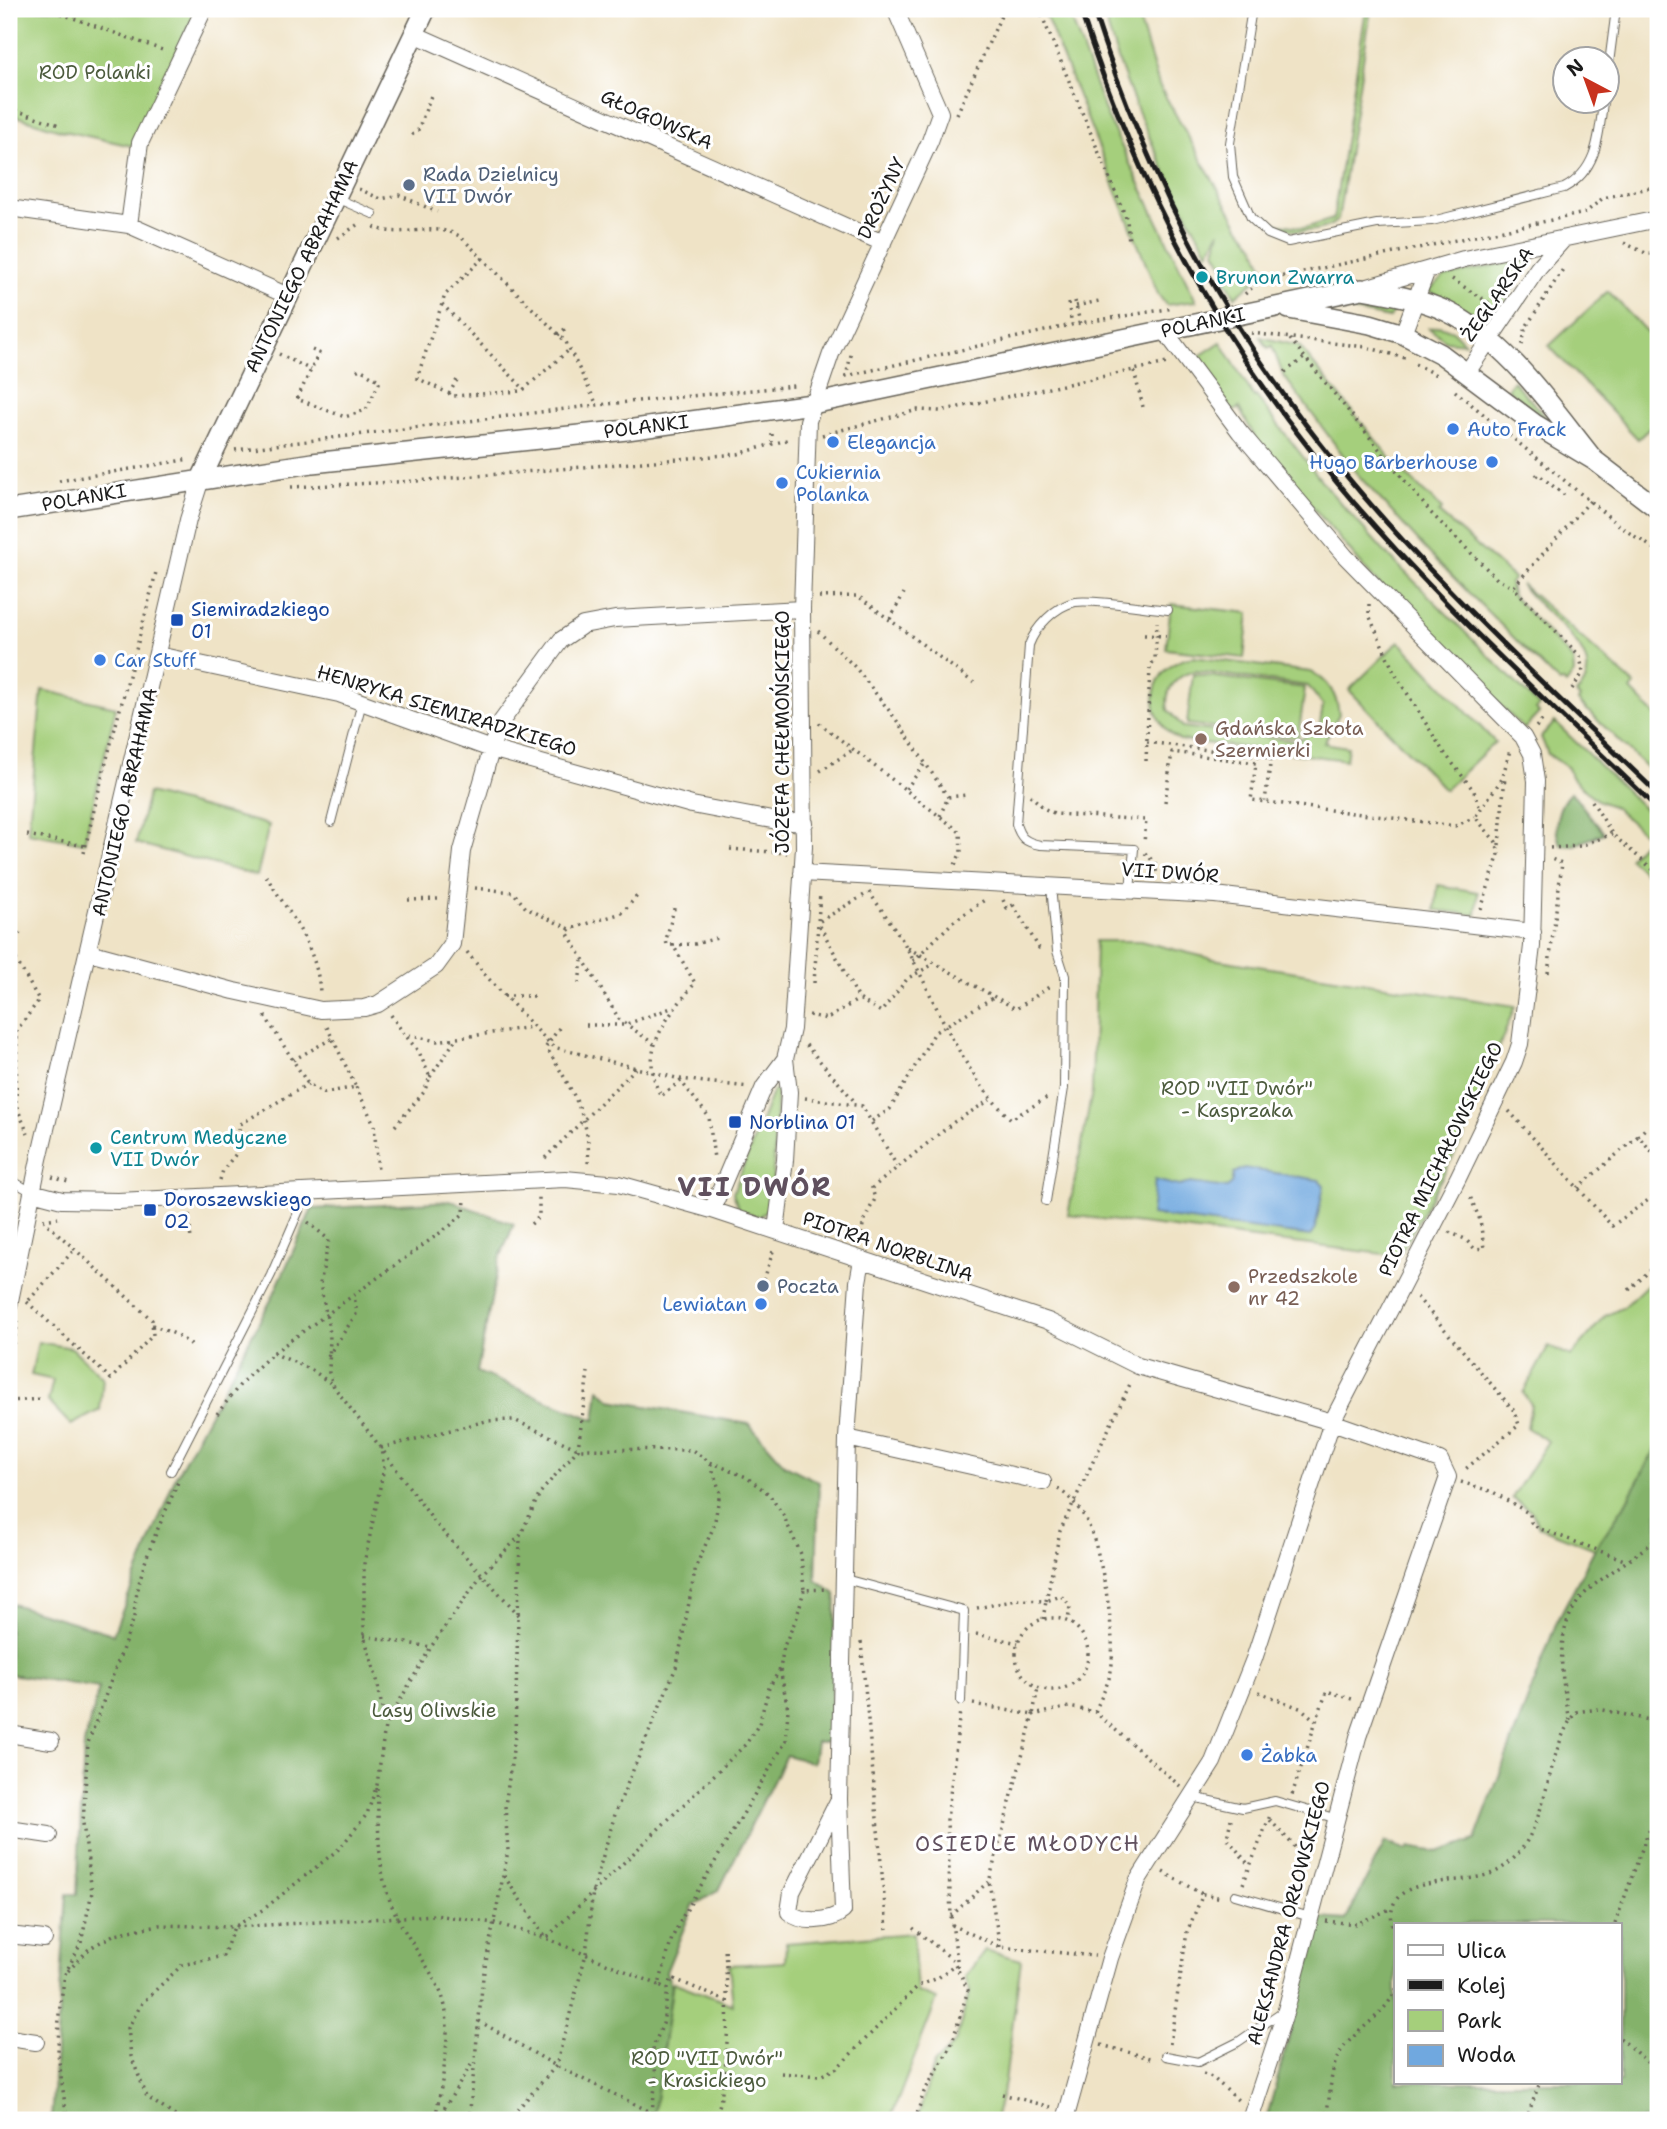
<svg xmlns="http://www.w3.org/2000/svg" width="1667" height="2129" font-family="'Shantell Sans',sans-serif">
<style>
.green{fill:#a5cf7b;stroke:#60764c;stroke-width:2;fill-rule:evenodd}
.forest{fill:#84b26b;stroke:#506744;stroke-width:2;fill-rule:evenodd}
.water{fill:#70a8df;stroke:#46627e;stroke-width:2}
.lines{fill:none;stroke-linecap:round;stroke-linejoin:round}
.service-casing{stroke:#666258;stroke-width:10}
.minor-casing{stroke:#666258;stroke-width:18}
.tertiary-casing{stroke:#666258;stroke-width:22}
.path{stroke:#666258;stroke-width:3.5;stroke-dasharray:2 5;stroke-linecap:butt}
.service{stroke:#fff;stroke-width:8}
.minor{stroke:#fff;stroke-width:16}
.tertiary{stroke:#fff;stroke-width:19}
.rail{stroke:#1c1c1c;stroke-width:5}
.service-dot{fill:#5c6f8a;stroke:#fff;stroke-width:2.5}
.culture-dot{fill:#0f9aa8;stroke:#fff;stroke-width:2.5}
.shop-dot{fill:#3f7fe0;stroke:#fff;stroke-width:2.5}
.transit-dot{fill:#1a4fb4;stroke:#fff;stroke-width:2.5}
.education-dot{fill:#8d6e63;stroke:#fff;stroke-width:2.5}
.labels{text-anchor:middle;stroke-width:6;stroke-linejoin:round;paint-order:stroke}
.park-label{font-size:19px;fill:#4c5b3d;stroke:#fff}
.street-label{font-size:19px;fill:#1c1c1c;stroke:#fff}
.service-label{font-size:19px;fill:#4e5e75;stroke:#fff;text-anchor:start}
.culture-label{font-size:19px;fill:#0d838f;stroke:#fff;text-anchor:start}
.shop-label{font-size:19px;fill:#366cbe;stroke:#fff;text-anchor:start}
.transit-label{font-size:19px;fill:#164399;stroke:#fff;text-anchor:start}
.education-label{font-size:19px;fill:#785e54;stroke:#fff;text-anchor:start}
.neighbourhood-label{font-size:21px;letter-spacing:2px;fill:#60505e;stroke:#fff}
.district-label{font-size:26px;font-weight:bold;letter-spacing:2px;fill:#60505e;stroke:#fff}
</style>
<rect width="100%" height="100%" fill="#fff"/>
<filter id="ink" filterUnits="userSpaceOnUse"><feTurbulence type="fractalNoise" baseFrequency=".0143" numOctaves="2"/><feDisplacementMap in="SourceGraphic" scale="14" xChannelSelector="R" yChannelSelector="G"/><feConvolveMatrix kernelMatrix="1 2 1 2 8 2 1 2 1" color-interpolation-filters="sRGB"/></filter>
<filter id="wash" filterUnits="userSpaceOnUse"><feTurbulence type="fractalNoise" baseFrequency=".00686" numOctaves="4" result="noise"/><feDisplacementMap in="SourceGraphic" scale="28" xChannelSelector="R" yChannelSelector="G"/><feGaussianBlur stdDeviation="1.57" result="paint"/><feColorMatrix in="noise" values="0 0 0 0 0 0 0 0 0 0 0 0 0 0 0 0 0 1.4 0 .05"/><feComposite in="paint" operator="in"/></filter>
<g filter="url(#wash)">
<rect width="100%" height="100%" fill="#efe3c6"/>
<path class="green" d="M9 9H197L132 146 60 130 9 114Z
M1043 9H1068L1106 114 1196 301 1166 305 1158 294Z
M1103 9H1136L1159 85 1240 228 1255 246 1265 272 1235 297 1222 273 1226 270 1215 251 1220 231 1208 252C1169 186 1121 83 1103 9Z
M1366 9H1371L1338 220C1321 235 1288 234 1269 222L1305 228 1333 219Z
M1535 256 1489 326 1462 307 1428 291 1444 277Z
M1608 291 1658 344V420L1638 439 1549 346Z
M1350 302 1395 307 1390 318 1323 305Z
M1440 326 1453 331 1465 343 1446 341 1429 328Z
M1260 337 1299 346 1396 465 1442 509 1439 513 1514 578 1510 583 1512 595 1573 660 1574 673 1566 684 1563 681 1560 683 1553 677 1429 553 1358 475 1283 375 1272 346 1268 348Z
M1221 342 1254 397 1256 396 1328 489 1383 550 1539 706 1536 710 1539 713 1524 729 1372 577 1257 441 1239 408 1231 413 1192 361Z
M1513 381 1557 429 1507 389Z
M1521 584 1635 685 1631 690 1658 718V779L1578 701 1580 698 1576 694C1616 655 1540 615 1521 584Z
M1171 604 1249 613 1244 658 1166 649Z
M1399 641 1495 742 1445 790 1349 690Z
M1193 657 1311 672C1328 680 1337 695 1339 714L1324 743 1348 747 1346 760 1180 740C1140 718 1148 664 1193 657ZM1195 671 1308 686 1323 706 1319 729 1296 741 1183 727 1168 710C1164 690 1176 675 1195 671Z
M1193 674 1305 688 1298 738 1187 724Z
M42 690 116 707 84 843 28 833Z
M1555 722 1658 822V885L1629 858 1648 837 1614 807 1595 799 1571 777 1568 768 1548 754 1541 737Z
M148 793 269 825 257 876 136 843Z
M1438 885 1478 892 1476 915 1435 910Z
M1096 941H1140L1213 959 1515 1006 1465 1135 1399 1256 1068 1215 1092 1092Z
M773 1090H777L772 1194 770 1207 759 1217 739 1210 733 1193Z
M1658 1274V1445L1624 1506 1595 1549 1539 1527 1532 1512 1512 1498 1548 1441 1527 1428 1531 1404 1523 1393 1549 1346 1571 1356 1605 1316 1624 1307Z
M38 1342 72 1348 103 1378 100 1410 71 1425 48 1401 53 1380 31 1375Z
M913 1933 917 1992 937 1999 890 2120H653L673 1982 733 2005 729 1965 785 1962 786 1943Z
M985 1950 1021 1960 1005 2082 995 2120H917L934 2064 955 2043 970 1991 965 1977Z"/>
<path class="forest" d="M1571 792 1604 833 1572 846 1561 845C1552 828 1557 805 1571 792Z
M451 1201 514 1224 499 1260 477 1372 595 1420 599 1389 611 1400 749 1424 785 1465 819 1482 816 1580 836 1594 830 1742H816L813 1763 786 1755 719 1890 693 1906 666 1972 672 1986 653 2120H51L67 1894H77L84 1744 99 1688 9 1674V1603L113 1634 176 1476 272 1298 312 1209Z
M1658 1445V2120H1266L1322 1918 1346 1920 1385 1842 1407 1850 1409 1847 1438 1852 1475 1840 1557 1621 1594 1550 1624 1506ZM1396 1924H1620V2082H1396Z"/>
<path class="water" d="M1244 1168 1319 1180 1324 1185 1315 1230 1310 1236 1151 1215 1155 1180 1179 1186 1190 1183 1227 1188 1232 1184 1234 1173Z"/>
</g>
<g filter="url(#ink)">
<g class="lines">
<defs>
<path id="service" d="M1252 9 1230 143 1233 177 1251 218 1268 234 1288 242 1377 224 1432 221 1564 188C1598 170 1599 135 1603 102
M1608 71 1616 9
M336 198 373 214
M331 822 362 702
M1130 890 1134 849 1040 845C1025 842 1020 838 1016 824L1029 645C1035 628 1055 606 1075 602 1095 599 1145 608 1168 610
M9 1179 32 1192
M1046 1201 1064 1088 1065 976 1057 951 1051 886
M171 1471 271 1275 307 1192
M845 1579 964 1611 961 1701
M1192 1797 1243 1808 1275 1801 1334 1818
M1235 1895 1310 1917
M1166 2056 1198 2062 1238 2042 1283 2011"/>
<path id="minor" d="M414 34 883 243
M9 208 129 225 288 296
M129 225 140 143 204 9
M1365 288 1464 259 1658 219
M1403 334 1427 270
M1468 371 1538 268 1562 241
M158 655 339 694 491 749 692 805 777 821 805 823
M802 873 1215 895 1533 932
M89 952 234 991 321 1010 364 1008 378 1004 436 966 452 944 462 851 498 726 561 640 583 625 615 619 802 609
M32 1192 62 1200 118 1201 565 1179 619 1184 712 1210 1048 1321 1138 1366 1332 1422 1440 1460 1448 1477 1358 1737 1286 2010 1250 2120
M712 1210 764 1087 785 1059
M776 1230 785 1160 789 1092 785 1059 792 1029 804 847 802 609 808 421 831 354 930 141 940 113 895 9
M9 1306 39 1159 188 520 201 479
M847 1438 1043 1482
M9 1734 51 1741
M839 1799 843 1911C830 1922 802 1924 789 1912L792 1892 839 1799 847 1438 858 1282 862 1260
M9 1829 49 1835
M9 1935 44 1939
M9 2038 36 2042
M1065 2120 1110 1958 1138 1880 1213 1762 1254 1659 1332 1422 1458 1178 1514 1062 1520 1044 1532 946 1536 781 1532 754 1523 737 1345 556 1240 432 1164 330"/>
<path id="tertiary" d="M1289 309 1370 324 1403 334 1441 354 1536 425 1594 460 1658 509
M201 479 426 9
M9 510 312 463 627 430 812 404 1362 289C1391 294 1420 299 1446 311 1508 341 1552 408 1594 460"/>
</defs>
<use href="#service" class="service-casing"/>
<use href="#minor" class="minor-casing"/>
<use href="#tertiary" class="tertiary-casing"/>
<path class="path" d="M48 9 165 51
M1039 9 1127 220 1129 242
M9 108 62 126
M957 114 1004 9
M412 135 418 130 432 93
M359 189 381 199 399 195 437 212
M374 227C402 240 433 220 461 237L566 342 597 405
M338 238 360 223
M1624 243 1648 254H1658
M483 258 445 295 417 378 454 396 522 391 569 350
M1452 279 1492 305
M1245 294 1255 285 1284 276 1585 213 1603 198 1658 186
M1075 301 1080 323
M1068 303 1072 324
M442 304 524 389
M1076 306 1099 301
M1251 333 1366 347 1405 358
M558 335 567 327
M1290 339 1431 513 1497 579 1514 588
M1522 345 1526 327 1565 266
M312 350 319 353 297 399 345 417 366 410 380 381 360 369 354 372
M279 354 311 370
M851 355 846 376 1080 323 1174 308
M1415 364 1436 375
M1134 371 1143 407
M1285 372 1304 358
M1455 391 1625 530 1658 551
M449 394 458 378
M772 434V442
M822 435 918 410 940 411 1167 363
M235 450 597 405 794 386
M1536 476 1538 474 1564 495
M59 481 190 459
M291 487 416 481 738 454 790 439
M819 597 858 596 978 686
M1369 604V615L1394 672 1443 751 1474 791 1479 806
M890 619 904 593
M818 631 855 667 895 718 948 797
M1144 635 1166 636
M1572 689 1583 673 1580 656 1514 588 1515 585 1590 501
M819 723 960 832 961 852 955 865
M1536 727 1544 718
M1147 742 1271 758 1265 801
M1146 761 1150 667 1155 659 1157 622
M820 771 854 749
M906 789 926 762
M1030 795 1045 809 1056 814 1146 820 1144 843
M1592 801 1612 834 1658 874
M1165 802 1172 752 1256 763 1251 800 1455 826 1475 817
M940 816 948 797 966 795
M27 835 85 846
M1499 845 1505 776
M1550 848 1580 846 1612 834
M730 849 787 853
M84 853C105 758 133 666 156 572
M1145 853 1155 863 1157 876
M266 876C289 913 318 948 320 993
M475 888 513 892 526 908 570 929 622 913 637 896
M869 892C882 911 897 930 908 950 938 1007 963 1075 1011 1119L1050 1096
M408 900 439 899
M1003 900 1007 908 1013 905
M1013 905 1039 948 1044 949
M1481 909 1499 854 1496 842 1475 817 1502 779 1510 750
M820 921 866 894
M820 926 859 999 881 1012 908 978 934 964
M570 929 567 932 619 1019 654 1044
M9 944 21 932
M673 945H667L666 940 675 905
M9 947 39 1000 17 1030 16 1105 28 1134
M908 948 1016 1009 1052 985
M467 952 488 978 553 1047 680 1079 748 1087
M913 961 953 922 986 899
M1548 973 1562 863 1551 859
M579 983 582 961
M814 983 820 893
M504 996H536
M391 1015 404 1034 437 1041 532 1027
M809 1015 827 1019 859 999
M265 1016 308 1084 324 1093 356 1087 327 1027
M586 1025H624L674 1007
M559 1028 546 1047C569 1085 592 1118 588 1164
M806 1045 856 1103
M293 1060 333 1038
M430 1077 456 1039
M680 1080 709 1117 714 1159
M681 1081 661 1096C636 1049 669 1016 695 983L673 945 695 944 721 937
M356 1087 374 1124 378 1171
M805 1098 862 1106 897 1166
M1509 1111 1612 1226 1658 1193
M872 1121 890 1109 935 1032 994 997
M395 1126 424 1092 430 1077 419 1052 405 1035
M1638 1136 1646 1128
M545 1158 636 1068
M52 1177 68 1182
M220 1180 223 1170 239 1150V1125L308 1084
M1578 1188 1638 1136 1658 1158
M189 1214 191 1241
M43 1220 58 1218
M308 1222 329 1240 320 1284 330 1333 329 1373 334 1387 381 1448 384 1468 364 1564V1636L377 1680 385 1725
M531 1224 539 1217V1195
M1449 1232 1465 1239 1475 1249 1484 1248 1480 1220 1469 1194
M860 1241 864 1220 875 1199 872 1188 954 1122 990 1100
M764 1280 774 1248
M1629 1290 1658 1263
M1417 1297 1515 1412 1519 1425 1463 1471
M29 1300 75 1249
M27 1302 111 1379 153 1335 152 1320 44 1221
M152 1325 175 1334 192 1345
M273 1353 312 1370 333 1385
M328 1356 357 1313 354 1296
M9 1364 19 1318
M9 1401 43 1399
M217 1414 243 1381 273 1353 451 1225 464 1213 465 1199
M1461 1482 1493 1492 1530 1514 1531 1522 1538 1528 1627 1561
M1058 1489C1071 1497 1083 1512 1089 1526 1102 1556 1117 1639 1111 1671 1108 1685 1100 1699 1095 1712
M977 1608 1017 1600 1046 1601 1060 1531 1131 1382
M519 1615 435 1523 381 1448 486 1421 514 1420 578 1449 692 1450 710 1462 746 1477 769 1494 783 1515 801 1554 804 1590 827 1589
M1016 1654a36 36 0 1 1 72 0a36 36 0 1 1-72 0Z
M1043 1619 1046 1601 1061 1596 1070 1606 1068 1621
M976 1634 1018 1643
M364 1636 431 1647
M861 1642 887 1929
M1259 1692 1302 1709 1316 1721 1292 1795
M973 1704 1033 1715 1038 1687
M1570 1720C1560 1673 1551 1620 1593 1586 1614 1569 1638 1555 1658 1537
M1316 1721 1327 1691 1355 1700
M377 1788C379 1821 377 1857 386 1889 397 1928 425 1957 441 1993 455 2026 441 2086 435 2120
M1231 1819 1227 1838 1249 1865
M1270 1820 1295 1847 1306 1865
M1163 1872 1202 1894
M504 1876 546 1938 746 1744 759 1724 769 1688 780 1669 784 1646 797 1617 804 1590
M1243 1884 1271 1813
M951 1916 988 1882
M1326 1921 1356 1924 1390 1909
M1615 1924 1647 1835 1658 1814
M952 1925 1000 1947 1095 1956
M913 1928 953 1960 968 1990 951 2046 924 2092 915 2120
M1396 1939C1370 1865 1463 1891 1499 1870 1552 1838 1542 1755 1576 1712L1599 1709 1658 1722
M1000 1947 989 1882 1033 1715 1069 1707 1095 1712 1180 1786
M958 1967 951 1916 947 1820 960 1711
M68 1971 90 1948 115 1934 159 1925 234 1927 435 1915 495 1923 546 1938 659 1985
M668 1989 672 1978 728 2002
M479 2021 556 2066 653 2113
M1620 2038 1658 2072
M1170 2044 1187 1932 1203 1894 1222 1898
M1101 2045 1154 2059
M781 2073 820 2076 837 2068 918 1986 938 1978 955 1964
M1203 2074 1212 2077 1239 2101
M1002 2094 1051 2107
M67 2120 58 2053 59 2013 65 1974 81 1943 92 1892 83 1823 88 1743 134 1618C136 1570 160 1526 178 1482
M181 2120 147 2097 131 2056 128 2028 142 2003 182 1965 223 1956 234 1927 264 1909 340 1848 367 1814 377 1785 385 1726 431 1647 482 1574 520 1536 540 1493 578 1449 588 1372
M437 2120 471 2065
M469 2120 483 1977 508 1851 505 1806 515 1736 520 1538
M508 2120 556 2066 586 1954 593 1890 616 1811 677 1665 696 1566 714 1526 720 1492 710 1462
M651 2120 656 2078 653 2047 663 2024 668 1989 659 1985 672 1938 683 1916 786 1741 788 1709 780 1669
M716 2120C731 2061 728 2007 725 1947
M1324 2120C1333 2097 1327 2072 1341 2051 1357 2028 1385 2016 1396 1989
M1526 2120 1540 2082"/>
<use href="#service" class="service"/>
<use href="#minor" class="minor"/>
<use href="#tertiary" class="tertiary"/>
<path class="rail" d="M1080 9C1132 169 1207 321 1312 452 1415 582 1540 694 1658 809
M1093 9C1143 165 1218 314 1320 443 1420 571 1542 681 1658 794"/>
</g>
</g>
<g class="service-dot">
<circle cx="409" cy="185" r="7"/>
<circle cx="763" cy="1286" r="7"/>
</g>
<g class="culture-dot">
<circle cx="1202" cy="277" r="7"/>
<circle cx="96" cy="1148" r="7"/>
</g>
<g class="shop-dot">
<circle cx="1453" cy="429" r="7"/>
<circle cx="833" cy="442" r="7"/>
<circle cx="1492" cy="462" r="7"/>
<circle cx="782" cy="483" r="7"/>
<circle cx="100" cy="660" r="7"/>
<circle cx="761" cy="1304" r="7"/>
<circle cx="1247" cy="1755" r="7"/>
</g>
<g class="transit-dot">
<rect x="170" y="613" width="14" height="14" rx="3.5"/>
<rect x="728" y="1115" width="14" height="14" rx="3.5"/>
<rect x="143" y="1203" width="14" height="14" rx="3.5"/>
</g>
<g class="education-dot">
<circle cx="1201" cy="739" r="7"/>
<circle cx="1234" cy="1287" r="7"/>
</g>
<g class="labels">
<g class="park-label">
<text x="95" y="79">ROD Polanki</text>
<text x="1237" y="1095">ROD "VII Dwór"<tspan x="1237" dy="22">- Kasprzaka</tspan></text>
<text x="434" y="1717">Lasy Oliwskie</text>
<text x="707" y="2065">ROD "VII Dwór"<tspan x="707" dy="22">- Krasickiego</tspan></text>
</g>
<g class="street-label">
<text transform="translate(657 119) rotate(24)" y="7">GŁOGOWSKA</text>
<text transform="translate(881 198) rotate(-65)" y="7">DROŻYNY</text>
<text transform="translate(301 266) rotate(-64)" y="7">ANTONIEGO ABRAHAMA</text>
<text transform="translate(1497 294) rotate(-55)" y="7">ŻEGLARSKA</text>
<text transform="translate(1203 322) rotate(-12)" y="7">POLANKI</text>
<text transform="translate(646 426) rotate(-7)" y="7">POLANKI</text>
<text transform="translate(84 497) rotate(-10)" y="7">POLANKI</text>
<text transform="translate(447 710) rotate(17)" y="7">HENRYKA SIEMIRADZKIEGO</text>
<text transform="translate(782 732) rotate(-90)" y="7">JÓZEFA CHEŁMOŃSKIEGO</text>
<text transform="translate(124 802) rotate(-77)" y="7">ANTONIEGO ABRAHAMA</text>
<text transform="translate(1170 872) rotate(4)" y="7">VII DWÓR</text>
<text transform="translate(1440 1159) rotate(-64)" y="7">PIOTRA MICHAŁOWSKIEGO</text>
<text transform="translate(888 1246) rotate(19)" y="7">PIOTRA NORBLINA</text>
<text transform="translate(1288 1913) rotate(-75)" y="7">ALEKSANDRA ORŁOWSKIEGO</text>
</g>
<g class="service-label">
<text x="423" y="181">Rada Dzielnicy<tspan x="423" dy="22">VII Dwór</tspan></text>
<text x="777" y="1293">Poczta</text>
</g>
<g class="culture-label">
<text x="1216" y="284">Brunon Zwarra</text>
<text x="110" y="1144">Centrum Medyczne<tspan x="110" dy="22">VII Dwór</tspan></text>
</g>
<g class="shop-label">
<text x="1467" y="436">Auto Frack</text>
<text x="847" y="449">Elegancja</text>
<text x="1478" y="469" text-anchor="end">Hugo Barberhouse</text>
<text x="796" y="479">Cukiernia<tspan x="796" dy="22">Polanka</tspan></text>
<text x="114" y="667">Car Stuff</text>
<text x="747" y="1311" text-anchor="end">Lewiatan</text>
<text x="1261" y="1762">Żabka</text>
</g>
<g class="transit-label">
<text x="191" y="616">Siemiradzkiego<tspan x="191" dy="22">01</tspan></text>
<text x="749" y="1129">Norblina 01</text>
<text x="164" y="1206">Doroszewskiego<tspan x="164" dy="22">02</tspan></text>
</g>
<g class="education-label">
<text x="1215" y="735">Gdańska Szkoła<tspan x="1215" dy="22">Szermierki</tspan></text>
<text x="1248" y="1283">Przedszkole<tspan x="1248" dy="22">nr 42</tspan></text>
</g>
<g class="neighbourhood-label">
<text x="1028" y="1851">OSIEDLE MŁODYCH</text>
</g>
<g class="district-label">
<text x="755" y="1196">VII DWÓR</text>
</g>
</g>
<rect width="1667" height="2129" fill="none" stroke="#fff" stroke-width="35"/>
<rect x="1394" y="1923" width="228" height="161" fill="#ffffff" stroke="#a4a4a4" stroke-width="2"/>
<rect x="1408" y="1945" width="35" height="10" fill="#ffffff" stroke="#a4a4a4" stroke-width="2"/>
<text x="1457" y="1958" font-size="21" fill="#1c1c1c">Ulica</text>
<rect x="1408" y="1980" width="35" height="10" fill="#1c1c1c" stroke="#a4a4a4" stroke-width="2"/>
<text x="1457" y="1993" font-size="21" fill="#1c1c1c">Kolej</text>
<rect x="1408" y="2010" width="35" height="21" fill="#a5cf7b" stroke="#a4a4a4" stroke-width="2"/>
<text x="1457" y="2028" font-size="21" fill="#1c1c1c">Park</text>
<rect x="1408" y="2045" width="35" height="21" fill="#70a8df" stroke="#a4a4a4" stroke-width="2"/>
<text x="1457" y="2062" font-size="21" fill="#1c1c1c">Woda</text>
<g transform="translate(1586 80) rotate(319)"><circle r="33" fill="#ffffff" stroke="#a4a4a4" stroke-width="2"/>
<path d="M0-5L12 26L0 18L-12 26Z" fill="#c8321e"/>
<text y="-10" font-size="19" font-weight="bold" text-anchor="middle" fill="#1c1c1c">N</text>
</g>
</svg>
